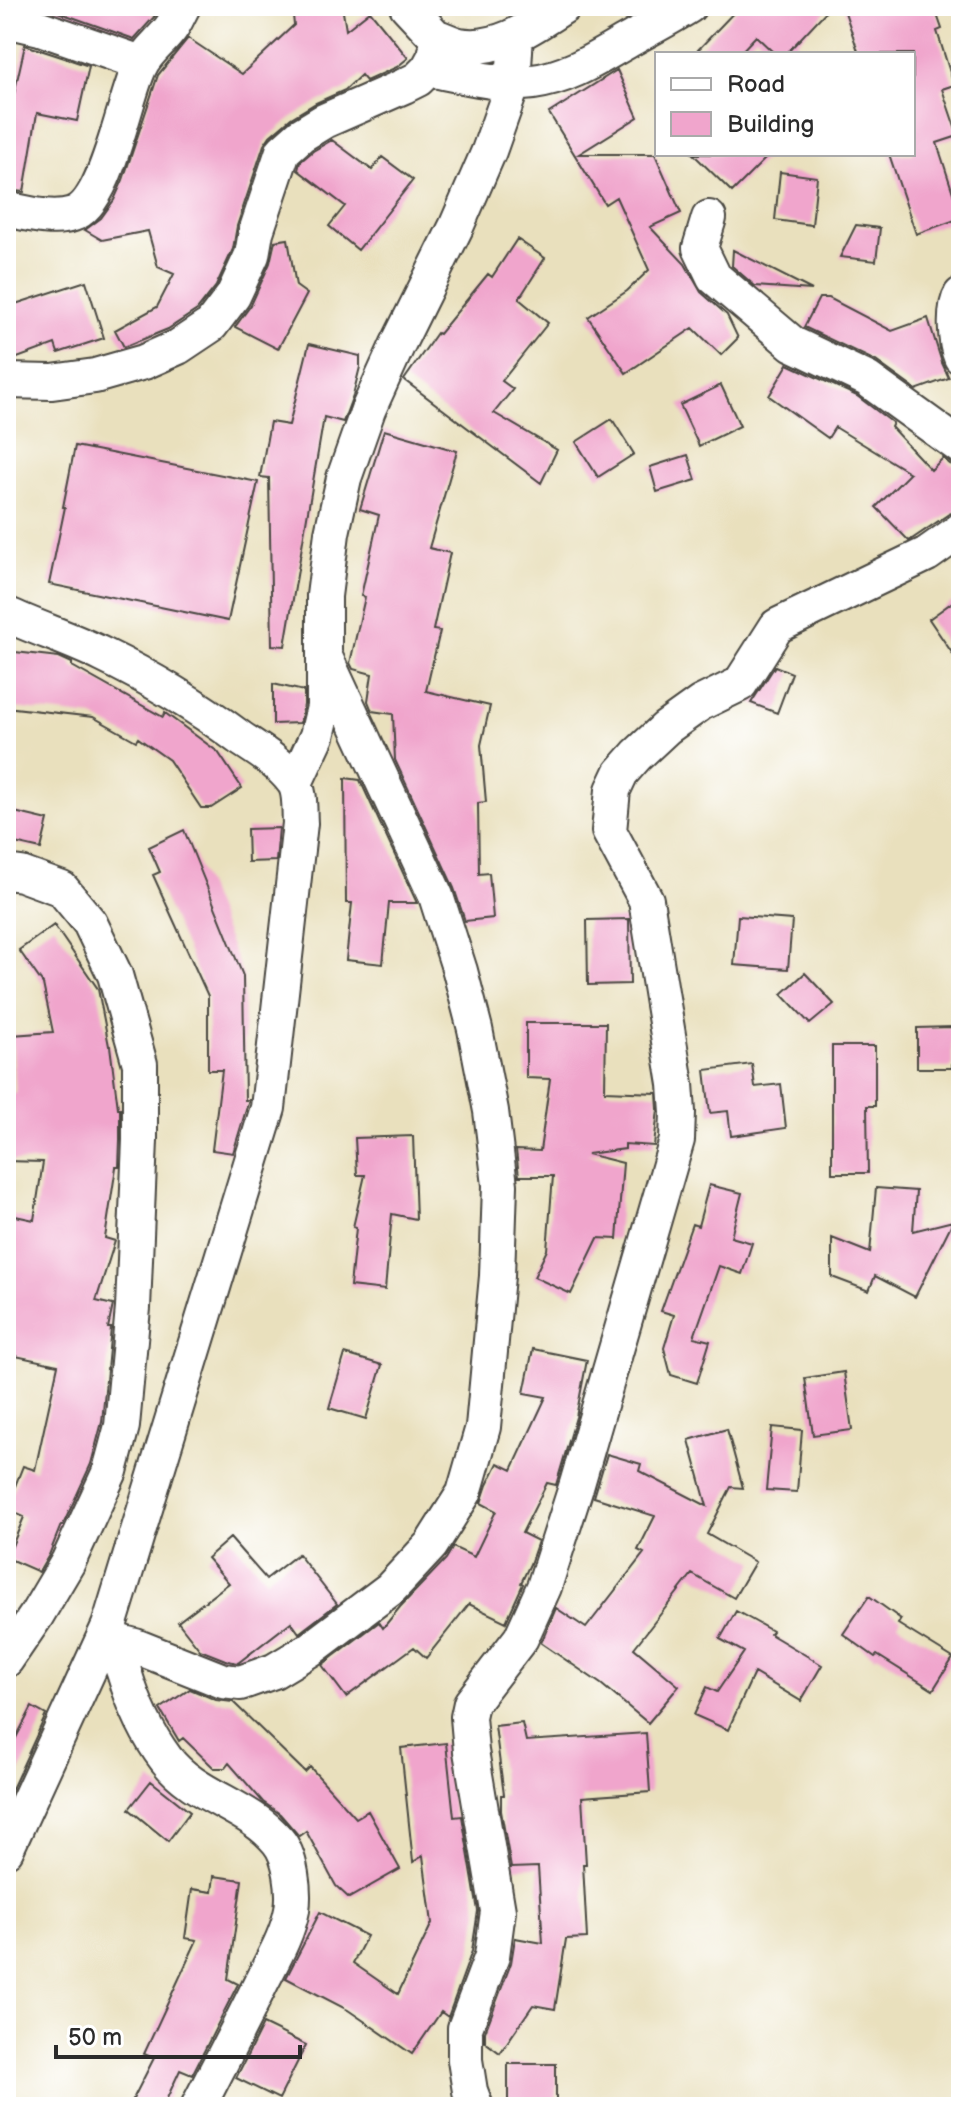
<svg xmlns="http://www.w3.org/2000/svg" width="967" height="2113" font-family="'Balsamiq Sans',sans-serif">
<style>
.building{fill:#f0a5cc}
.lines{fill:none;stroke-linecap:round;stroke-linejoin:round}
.street-casing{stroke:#484641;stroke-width:38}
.street{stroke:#fff;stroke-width:34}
</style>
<rect width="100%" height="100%" fill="#fff"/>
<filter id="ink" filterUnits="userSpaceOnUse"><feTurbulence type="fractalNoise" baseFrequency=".0125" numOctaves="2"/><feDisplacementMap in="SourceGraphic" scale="16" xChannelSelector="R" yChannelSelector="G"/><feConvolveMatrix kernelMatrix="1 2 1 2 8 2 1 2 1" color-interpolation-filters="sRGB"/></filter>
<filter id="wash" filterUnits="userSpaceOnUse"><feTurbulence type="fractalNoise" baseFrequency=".006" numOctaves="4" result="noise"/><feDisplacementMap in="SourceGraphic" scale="32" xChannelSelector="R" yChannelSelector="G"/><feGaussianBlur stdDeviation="1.8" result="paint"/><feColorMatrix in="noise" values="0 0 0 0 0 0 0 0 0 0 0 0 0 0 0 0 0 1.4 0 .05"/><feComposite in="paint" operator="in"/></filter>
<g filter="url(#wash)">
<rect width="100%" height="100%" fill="#e9e0bd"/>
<g id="blocks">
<path class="building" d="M41 6H140L155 16 134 39Z
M292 6H342L346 30 370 11 408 58 397 67 366 81 361 75 345 90 316 103 291 118 270 136 264 145 237 226 233 249 216 286 197 310 168 329 124 347 115 330 157 307 174 274 158 267 148 231 102 240 85 230 101 218 114 200 123 180 158 75 188 38 242 74 294 25Z
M740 6H831L786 54H775L756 36 739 54H694Z
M843 6H934L942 29 937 31 954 85 942 89 958 136 937 143 961 218 916 234 889 154H913V54H859Z
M25 45 89 66 77 121 37 113 24 192 6 190V130Z
M617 70 638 117 579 154H655L681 213 650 227 685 264 701 292 727 315 738 338 721 355 693 328 626 373 588 317 627 291 649 270 616 197 605 204 549 113Z
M332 140 372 170 382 157 413 180 358 250 329 226 345 206 298 170 300 162 313 151Z
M693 154H770L732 192Z
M780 172 817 177 812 225 775 220Z
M856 225 880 228 876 261 840 257Z
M288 239 296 286 307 294 278 349 235 327 251 305 270 263 275 241Z
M517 239 545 258 519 299 548 323 502 381 513 389 494 413 557 450 541 483 404 380 437 333 439 334 488 274 492 277Z
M733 250 812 290 755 286 732 266Z
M86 281 104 338 58 353 55 344 12 360 6 344V307Z
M819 298H829L892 331 928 318 942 363 949 378 916 390 876 361 804 327Z
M309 344 360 356V367L353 395 343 422 324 417 285 646 272 645 269 478 260 477 270 422 289 425Z
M788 364 857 396 893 423 891 427 931 470 943 458 950 464 960 467 961 510 949 514 909 541 876 507 910 473 835 427 828 438 769 396Z
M721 385 740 426 699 446 680 405Z
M612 419 634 454 598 477 576 442Z
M384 430 457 451 429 548 450 553 433 630 440 631 426 691 490 706 481 745 486 802 478 803 479 874 489 873 493 918 465 921 454 888 395 760 393 714 372 711 368 701 372 674 353 669 350 663 365 597 361 596 379 515 360 509Z
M75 446 258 482 228 621 49 584 65 507H63Z
M688 455 696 480 657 492 650 467Z
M961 596V666L929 619Z
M6 651 59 657 72 663V666L163 717 165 713 218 752 242 788 211 808H201L169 760 138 738 136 741 93 717 6 707Z
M775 666 792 673 777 713 751 703Z
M273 684 304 691V705L300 723 273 724Z
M345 778 360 780 417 903H389L383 964 346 960 352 903H346Z
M6 810 48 820 41 849 6 841Z
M279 828 276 861 248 862 247 829Z
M184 830 243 976 245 1100H249L233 1153 212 1150 222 1070H208V996L153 875 160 872 149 847Z
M738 916 792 920 788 969 734 965Z
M629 919 630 984 588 985 587 920Z
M54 925 98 989 109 1046H110L118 1108H120V1140L119 1167H116L105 1238 115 1241 96 1301 113 1305 108 1328H111L102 1422 91 1464 63 1525H61L49 1555 39 1572 7 1558 24 1517 6 1509 23 1466 35 1470 58 1365 6 1354V1214L34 1220 43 1162 6 1161V1094H16L12 1035 53 1032 43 984 19 950Z
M805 973 834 1004 810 1024 782 994Z
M526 1023H606L605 1091 657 1093 658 1109 654 1146 625 1144V1149L587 1154 623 1163 617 1239 598 1238 571 1294 534 1277 547 1250 553 1176H519L516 1150 540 1151 550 1079 526 1078Z
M952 1027V1068H917V1028Z
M832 1046H875V1106H867L868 1173H832Z
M752 1064 755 1087 781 1084 786 1128 731 1136 728 1111 710 1113 705 1070Z
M413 1136 416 1219 392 1214 385 1290 350 1286 356 1228 353 1227 365 1175H357L355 1138Z
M709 1185 742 1193 731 1237 752 1243 742 1274 719 1266 694 1337 710 1341 697 1383 671 1375 664 1348 674 1315 661 1311 692 1224 698 1226Z
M876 1188 916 1191 913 1231 953 1221 915 1297 875 1276 869 1291 832 1277V1238L870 1253Z
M533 1349 587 1360 576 1417 556 1485 547 1483 522 1533 538 1541 530 1564 521 1583 523 1584 506 1622 469 1604 426 1658 414 1647 346 1697 322 1665 379 1622 383 1628 400 1607 446 1559 453 1547 474 1557 496 1511 481 1503 487 1485 498 1463 512 1470 546 1397 524 1393Z
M345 1354 382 1365 366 1419 329 1408Z
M844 1372 852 1430 813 1435 805 1378Z
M772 1427 802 1430 797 1492 766 1490Z
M727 1429 743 1488 731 1487 707 1534 755 1562 734 1598 692 1574 634 1648 679 1686 648 1723 601 1684 541 1643 556 1608 586 1628 644 1553 638 1550 655 1516 594 1497 607 1454 641 1464 639 1471 707 1506 689 1440Z
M230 1538 266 1579 298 1554 337 1604 299 1633 291 1622 238 1663 228 1661 200 1650 178 1622 229 1583 207 1558Z
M869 1596 901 1619 898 1624 953 1658 933 1690 877 1655 875 1657 843 1634Z
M736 1611 772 1631 770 1634 822 1665 801 1701 754 1673 728 1730 694 1715 707 1687 717 1692 744 1652 720 1639Z
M190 1689 216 1700 233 1702 305 1772 310 1767 356 1818 368 1811 400 1869 349 1898 336 1886 306 1831 299 1836 280 1814 263 1802 229 1763 225 1768H214L183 1738 179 1741 160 1709Z
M32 1707 46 1715 6 1802V1757Z
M522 1723 526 1741 646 1733 650 1792 582 1797 586 1864H583L587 1938 566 1939 555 2009 533 2005 500 2053 485 2042V2032L511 1963 515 1938 543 1943 538 1867 511 1868 501 1811V1795H504L495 1726Z
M446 1743 454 1817 462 1816 478 1911 472 1951 448 2017 441 2012 412 2054 348 2010 286 1978 320 1912 367 1936 353 1963 398 1994 432 1923 423 1856 413 1862 401 1748Z
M151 1781 190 1812 168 1841 129 1809Z
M214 1876 242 1880 228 1979 238 1984 192 2075 180 2070 163 2107H129L154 2058 144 2054 197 1940 185 1938 192 1889 212 1892Z
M263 2024 306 2045 279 2099 236 2078Z
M508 2064H556V2107H508Z"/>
</g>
</g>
<g filter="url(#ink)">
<use href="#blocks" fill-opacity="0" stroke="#484641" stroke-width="2"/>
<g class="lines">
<defs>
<path id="street" d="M6 20 40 28 141 63
M435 36C443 39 451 43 459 45 498 52 533 26 564 6
M428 69C462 75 498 86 533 82 568 78 599 57 629 40 649 29 670 18 689 6
M6 209C26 213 53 221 73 214 107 204 124 98 140 66 147 51 162 41 171 28 176 21 179 13 183 6
M709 218 700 248 714 277 793 344 867 379 961 447
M961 295C953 308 955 343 961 357
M6 381 52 382 95 376 144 362 178 347 211 325 233 296 252 255 256 232 283 151 301 135 324 121 404 86 418 79 428 69 435 56 437 46 435 36 407 6
M6 614C38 629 71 639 103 655 151 678 197 706 240 738 258 750 280 763 293 781 301 791 299 810 300 823L268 1108 109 1626 6 1850
M295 783 317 736 324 707V596L332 533 344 478 368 410 397 346 456 227 489 151 513 83 516 35
M6 872 21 874 62 889 90 923 115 975 140 1064V1140L133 1308 122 1426 110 1471 68 1562 36 1616 6 1660
M109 1626C116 1641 118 1657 124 1672 133 1702 147 1734 166 1759 195 1797 248 1805 278 1841 291 1856 295 1891 292 1910 287 1936 273 1959 261 1983 241 2024 219 2066 198 2107
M116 1641 135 1646 223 1681 240 1683 274 1671 309 1650 390 1589 431 1545 464 1493 483 1427 497 1276 500 1185 491 1111 475 1029 460 971 436 896 325 657
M476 2107 470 2091 465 2060V2028L492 1956 498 1911 471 1751 468 1717 471 1703 521 1638 544 1587 577 1484 677 1140 678 1112 676 1084 646 900 609 831 613 790 621 773 637 755 666 728 701 703 740 684 777 626 927 554 961 530"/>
</defs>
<use href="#street" class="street-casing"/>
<use href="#street" class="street"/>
</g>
</g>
<rect width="967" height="2113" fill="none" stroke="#fff" stroke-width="32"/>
<rect x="655" y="52" width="260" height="104" fill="#ffffff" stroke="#aaaaaa" stroke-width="2"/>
<rect x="671" y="78" width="40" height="12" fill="#ffffff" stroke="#aaaaaa" stroke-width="2"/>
<text x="727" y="92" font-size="24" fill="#2b2b2b">Road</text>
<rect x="671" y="112" width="40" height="24" fill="#f0a5cc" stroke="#aaaaaa" stroke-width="2"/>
<text x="727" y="132" font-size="24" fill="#2b2b2b">Building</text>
<path d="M56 2045v12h244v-12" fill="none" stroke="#2b2b2b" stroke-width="4"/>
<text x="68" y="2045" font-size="24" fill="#2b2b2b" stroke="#ffffff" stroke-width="6" paint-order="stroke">50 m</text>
</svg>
